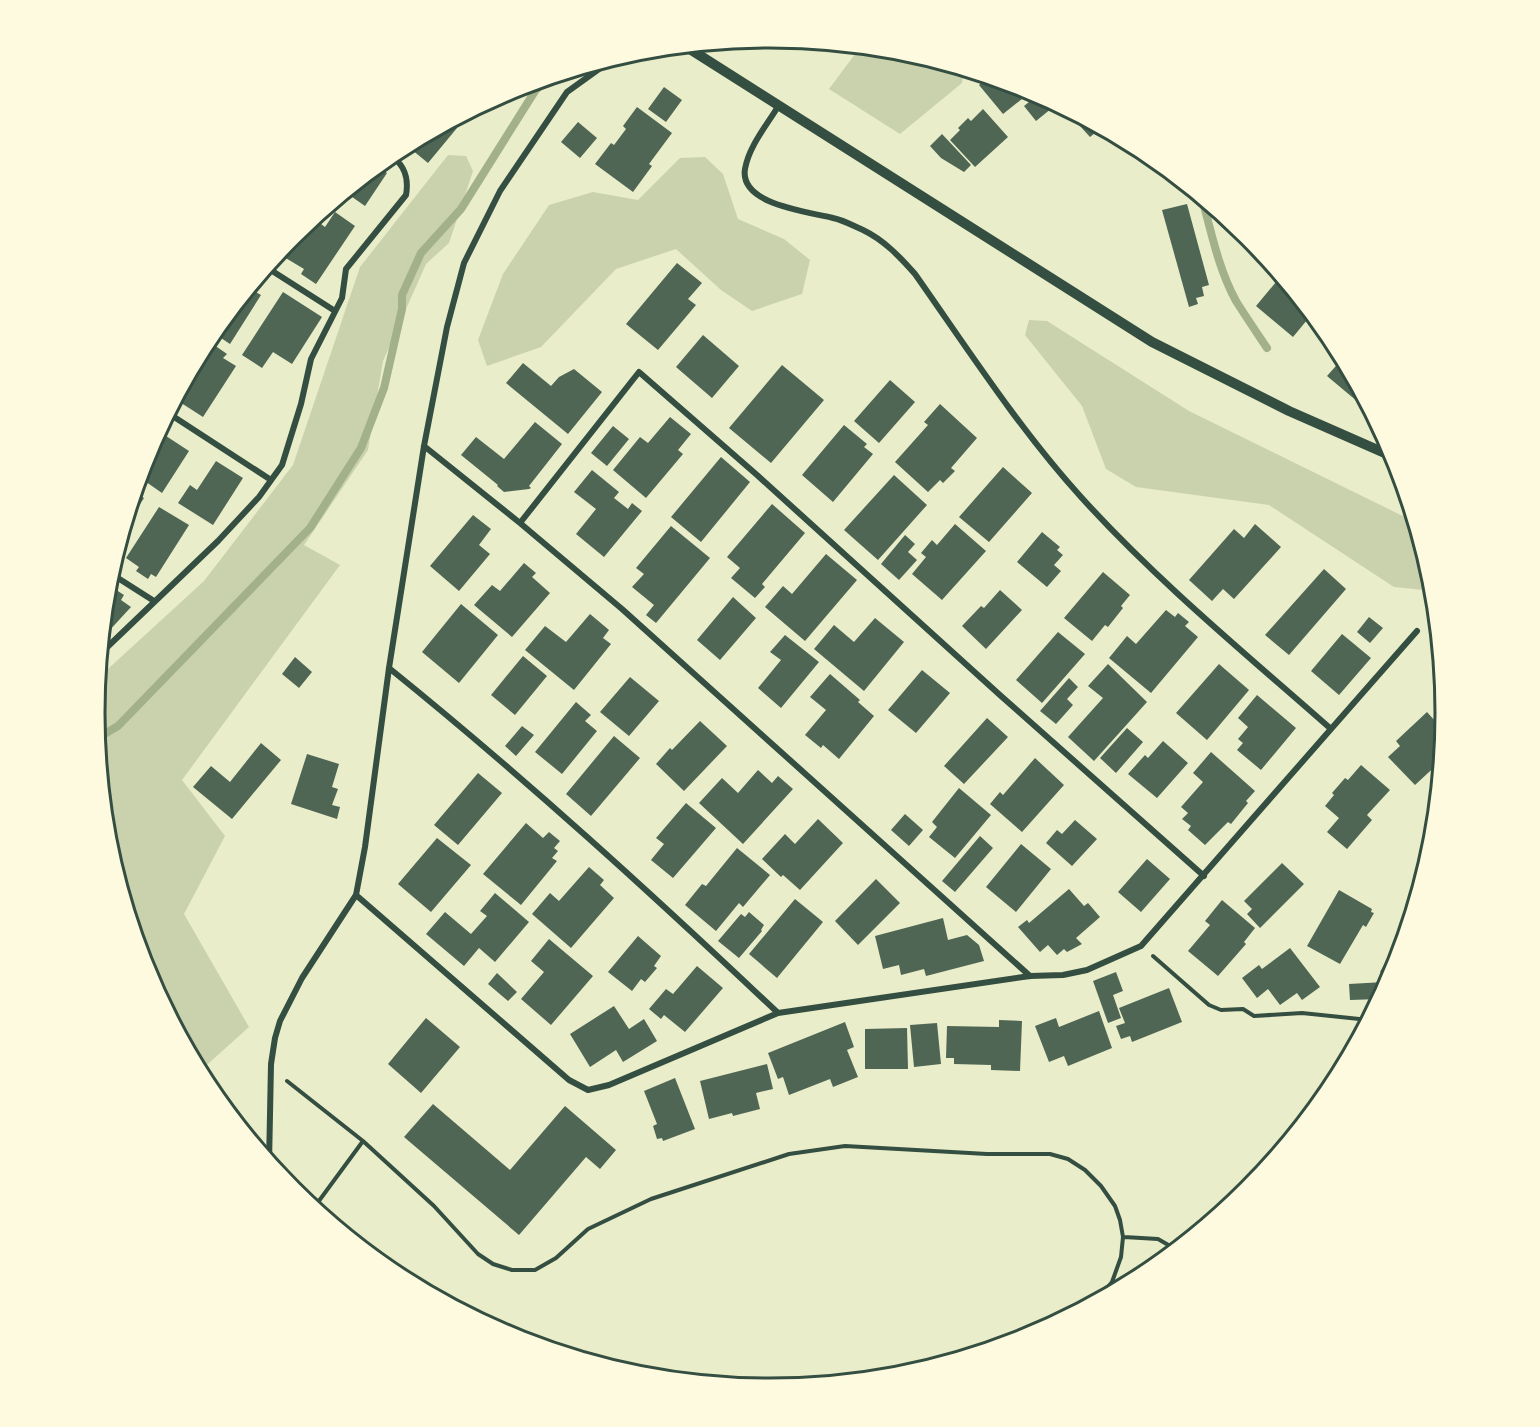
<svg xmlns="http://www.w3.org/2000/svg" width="1540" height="1427" font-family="'PT Sans',sans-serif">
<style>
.green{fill:#cad2ad}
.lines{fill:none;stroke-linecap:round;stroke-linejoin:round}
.stream{stroke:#a3b18a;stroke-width:8}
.building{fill:#4f6655}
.path{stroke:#344e41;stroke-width:4}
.minor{stroke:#344e41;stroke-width:6}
.tertiary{stroke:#344e41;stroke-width:10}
.rim{fill:none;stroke:#344e41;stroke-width:3}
</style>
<rect width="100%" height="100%" fill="#e9edc9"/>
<path class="green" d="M861 46 902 51 964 69 962 83 900 134 829 89Z
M448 155 466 156 473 171 449 243 426 264 383 361 368 450 304 545 340 565 182 780 225 836 184 914 249 1027 199 1072 145 972 107 845 94 713 97 679 204 581 293 465 360 267Z
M705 157 723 174 738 219 784 239 810 260 802 294 752 311 721 290 676 249 616 269 541 347 487 366 478 340 503 274 549 205 593 192 638 200 680 158Z
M1029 320 1047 321 1189 411 1415 522 1433 582 1434 591 1394 587 1269 505 1136 487 1106 469 1082 406 1025 335Z"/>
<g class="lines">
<path class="stream" d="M1202 198C1211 232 1219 270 1236 301 1246 317 1257 333 1267 348
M96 739 118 726 310 528 361 448 384 388 402 309V295L421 253 461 209 535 91 546 79"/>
</g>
<path class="building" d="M988 77 1029 89 1032 91 1003 114 979 85Z
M664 87 682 100 666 122 648 109Z
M1039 94 1057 104 1036 121 1024 106Z
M637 107 672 133 649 164 652 166 633 192 595 164 611 143 614 145 626 129 623 126Z
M983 109 1008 137 975 167 950 140 960 130 958 128 968 118 971 121Z
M1073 112 1101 128 1090 137 1070 115Z
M464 114 455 126 457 128 428 163 406 145Z
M578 122 597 138 580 158 561 142Z
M942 134 971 165 964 172 941 158 930 146Z
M377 166 387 173 365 206 345 192Z
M1187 204 1209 285 1202 287 1204 296 1196 298 1198 304 1189 307 1162 210Z
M335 212 355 226 316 284 301 274 304 269 284 257 305 224 313 218 325 227Z
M677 263 702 283 688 299 696 305 658 350 626 324Z
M1281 276 1312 314 1293 337 1256 306Z
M249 288 261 295 230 344 212 332Z
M283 292 322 317 292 364 273 352 262 368 242 355Z
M703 335 739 366 712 398 676 367Z
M207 340 227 354 223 358 236 366 203 417 175 399Z
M1343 358 1363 396 1358 402 1327 376Z
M523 363 551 386 559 377 574 369 602 392 568 434 506 383Z
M782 365 824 400 771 463 729 428Z
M890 380 915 402 879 443 854 421Z
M940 404 977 438 951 468 955 471 943 483 940 480 928 492 895 462 928 425 924 422Z
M670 417 691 434 678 450 683 454 646 498 613 470 640 437 648 443Z
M535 422 562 444 529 486 531 488 529 489 504 492 497 486 498 485 461 455 476 437 504 459Z
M844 425 867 444 864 447 873 454 833 502 802 475Z
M613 426 629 439 607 466 591 453Z
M163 434 189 451 162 493 139 477 142 466Z
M721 457 750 482 701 542 671 517Z
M216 461 243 478 213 525 178 503 190 485 197 490Z
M1003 467 1032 493 989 542 959 517Z
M592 470 619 492 614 498 628 509 632 503 642 511 604 557 576 534 596 509 574 492Z
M894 475 927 505 878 560 844 530Z
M134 491 144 498 123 530Z
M772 504 805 533 762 584 765 587 755 598 731 578 740 568 727 557Z
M159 507 189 525 156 577 151 574 148 579 136 571 139 567 126 558Z
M473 515 491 529 479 545 490 554 459 591 430 566Z
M955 524 986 551 942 600 912 574 926 557 921 553 932 540 937 545Z
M1255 524 1281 547 1234 599 1223 589 1212 601 1189 580 1234 529 1244 538Z
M671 526 710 558 656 623 646 615 654 605 632 587 644 574 636 568Z
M1042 532 1060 547 1057 550 1063 555 1054 565 1061 571 1047 587 1017 562Z
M905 535 915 544 908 552 917 560 899 580 881 564Z
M826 554 857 580 805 641 765 607 783 586 792 594Z
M524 563 536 573 532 577 550 593 512 637 474 605 492 585 500 591Z
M1324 569 1346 589 1289 655 1265 635Z
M1103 572 1130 595 1121 606 1123 608 1108 627 1105 625 1092 641 1064 618Z
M107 584 124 595 121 600 131 607 108 632 102 628Z
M1000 590 1022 610 986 649 962 626 981 606 984 608Z
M733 597 756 618 720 660 697 640Z
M461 604 498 635 459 683 422 652Z
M1166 610 1175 617 1178 613 1189 622 1185 626 1198 637 1151 693 1109 658 1127 636 1136 644Z
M590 614 609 630 603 638 611 644 574 690 525 650 545 626 566 642Z
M1369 617 1383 628 1370 643 1357 632Z
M875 618 904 642 864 691 814 649 834 625 854 642Z
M1058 632 1085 654 1042 703 1016 680Z
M1342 634 1371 658 1339 695 1311 671Z
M785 635 819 662 781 708 758 688 781 660 770 652Z
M523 656 547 676 515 715 491 695Z
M295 657 312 672 299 688 282 674Z
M1108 664 1147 702 1094 761 1068 737 1103 698 1088 686Z
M1219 664 1249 690 1207 740 1176 713Z
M922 670 950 693 916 733 888 710Z
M830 674 860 700 858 702 874 716 839 759 823 745 821 748 805 735 826 710 810 697Z
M630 677 659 701 629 736 600 712Z
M1069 678 1078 687 1067 699 1073 705 1056 724 1040 711Z
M1257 695 1296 728 1261 770 1237 750 1243 743 1238 739 1248 727 1238 718Z
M576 702 591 715 585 721 597 731 562 774 535 752Z
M1427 712 1444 731 1441 761 1415 785 1388 757 1400 746 1396 741Z
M987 718 1008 737 964 784 944 766Z
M700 721 727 746 684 791 656 764 670 748 672 750Z
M522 726 534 735 516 756 505 746Z
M1127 728 1143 742 1116 773 1100 758Z
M614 736 640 758 591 816 566 794Z
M1163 741 1188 763 1157 798 1128 774 1145 755 1148 758Z
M261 743 281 760 232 819 193 787 211 766 230 782Z
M1211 752 1255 791 1246 801 1248 803 1231 824 1228 822 1205 845 1188 830 1191 826 1182 819 1188 813 1181 807 1203 782 1193 773Z
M307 754 339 764 332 787 338 789 332 805 340 807 337 819 291 804Z
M1035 758 1064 785 1022 832 990 804 1000 792 1003 795Z
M1361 765 1390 790 1367 815 1372 820 1347 849 1327 832 1339 818 1325 806 1334 795 1332 793 1345 778 1348 780Z
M758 770 772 783 778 776 793 789 743 844 699 803 722 778 738 793Z
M478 773 502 793 458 845 434 825Z
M959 788 991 815 955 858 929 837 937 827 932 822Z
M686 803 716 828 673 878 651 860 664 844 656 838Z
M905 814 923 830 909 846 891 830Z
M818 819 843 843 800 890 783 875 781 877 762 859 785 834 795 844Z
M1075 820 1097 839 1072 866 1046 843 1057 830 1062 834Z
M526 823 543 838 549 832 560 841 554 848 558 851 552 858 557 861 521 905 483 874Z
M980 836 993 848 955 892 942 881Z
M437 838 471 865 431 912 398 884Z
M1021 844 1051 869 1016 912 986 887Z
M737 848 770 875 743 907 739 903 716 931 685 905 702 884 706 886Z
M1147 859 1170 879 1141 912 1118 892Z
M1282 863 1304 884 1260 928 1247 914 1252 909 1244 901Z
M589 867 604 880 600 885 614 898 571 948 532 914 550 893 559 901Z
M876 879 900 903 858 945 835 921Z
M1069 889 1084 906 1088 903 1100 917 1076 938 1082 944 1067 952 1064 949 1057 955 1048 945 1040 952 1018 927 1027 920 1029 923Z
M1339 890 1372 909 1371 912 1374 913 1366 927 1363 925 1340 964 1307 946Z
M495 893 529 922 495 962 479 948 464 966 426 934 445 912 471 934 487 916 480 911Z
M795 899 823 922 777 978 749 954Z
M1222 900 1255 928 1244 942 1246 944 1218 976 1188 951 1210 925 1205 921Z
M749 912 764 925 761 930 762 931 739 958 718 941 741 914 745 917Z
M943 918 948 940 967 935 979 945 984 961 926 976 924 969 901 975 899 965 883 969 875 936Z
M1404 920 1409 923 1391 979 1380 972 1401 936 1397 933Z
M638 936 661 956 654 966 657 968 645 982 641 979 632 991 608 972Z
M549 939 593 976 551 1025 521 999 544 972 531 961Z
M1290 948 1320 987 1302 1000 1297 993 1280 1005 1268 989 1257 998 1242 978 1259 965 1262 969Z
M697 966 723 988 685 1032 664 1015 661 1019 649 1009 666 989 673 994Z
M1116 972 1123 991 1113 995 1121 1018 1108 1023 1093 981Z
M497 973 517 992 508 1001 488 984Z
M1384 982V991L1380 999 1350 1000 1349 984Z
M1169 988 1182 1022 1132 1042 1130 1036 1121 1039 1116 1026 1125 1023 1119 1008Z
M614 1006 629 1029 644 1019 657 1041 623 1062 616 1050 590 1067 570 1034Z
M1099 1011 1112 1048 1068 1066 1064 1056 1049 1062 1035 1026 1056 1018 1059 1027Z
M426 1018 460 1047 421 1093 388 1064Z
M999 1020 1022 1021 1020 1071 991 1070V1065L954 1064V1058H946L947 1026 999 1027Z
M845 1022 854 1047 847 1050 858 1077 833 1087 830 1079 789 1095 783 1077 778 1079 768 1053Z
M937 1023 941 1064 914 1067 910 1025Z
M907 1028 908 1069H865V1029Z
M767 1064 773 1089 756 1093 760 1109 733 1116 732 1113 709 1119 700 1081Z
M675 1078 695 1129 663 1141 662 1138 657 1139 653 1126 657 1124 644 1091Z
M433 1104 510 1170 565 1106 616 1150 600 1169 586 1157 519 1235 404 1137Z"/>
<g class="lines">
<path class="path" d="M1153 956 1209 1005 1221 1010 1243 1009 1254 1016 1302 1013 1369 1020
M287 1081 363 1141 434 1206 478 1254 493 1264 512 1270H535L556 1258 588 1229 651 1199 789 1154 845 1146 987 1154H1050L1068 1159 1085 1170 1101 1186 1115 1206 1120 1220 1123 1237 1121 1257 1112 1282 1097 1300 1089 1306
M313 1209 363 1141
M1124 1237 1158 1239 1177 1250
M1026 1339 1037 1333"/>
<path class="minor" d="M266 267 335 311
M168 413 271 480
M424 446 520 523 622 609 1030 976
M520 523 639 372 757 475 1001 696 1204 876
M110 573 154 601
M100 654 218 541 259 497 282 465 301 404 311 359 342 298 346 269 406 195C409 178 405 165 390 155
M389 668C524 777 652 894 778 1013
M1331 729 1417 631
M356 895 569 1080 588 1090 609 1085 778 1013 1030 976 1063 975 1087 970 1141 946 1331 729C1246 654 1157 581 1081 497 1020 430 967 348 915 274 900 257 884 240 863 230 854 226 843 220 833 218 810 212 739 205 745 169 749 146 767 125 779 105
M269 1164 271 1064 275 1038 280 1021 302 978 356 895 365 847 389 668 424 446 447 327 464 263 500 191 567 92 599 69 609 59"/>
<path class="tertiary" d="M685 46 1152 342 1289 411 1396 458"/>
</g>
<path d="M0 0H1540V1427H0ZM105 713a665 665 0 1 1 1330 0a665 665 0 1 1-1330 0Z" fill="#fefae0" fill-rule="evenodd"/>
<path class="rim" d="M105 713a665 665 0 1 1 1330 0a665 665 0 1 1-1330 0Z"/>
</svg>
